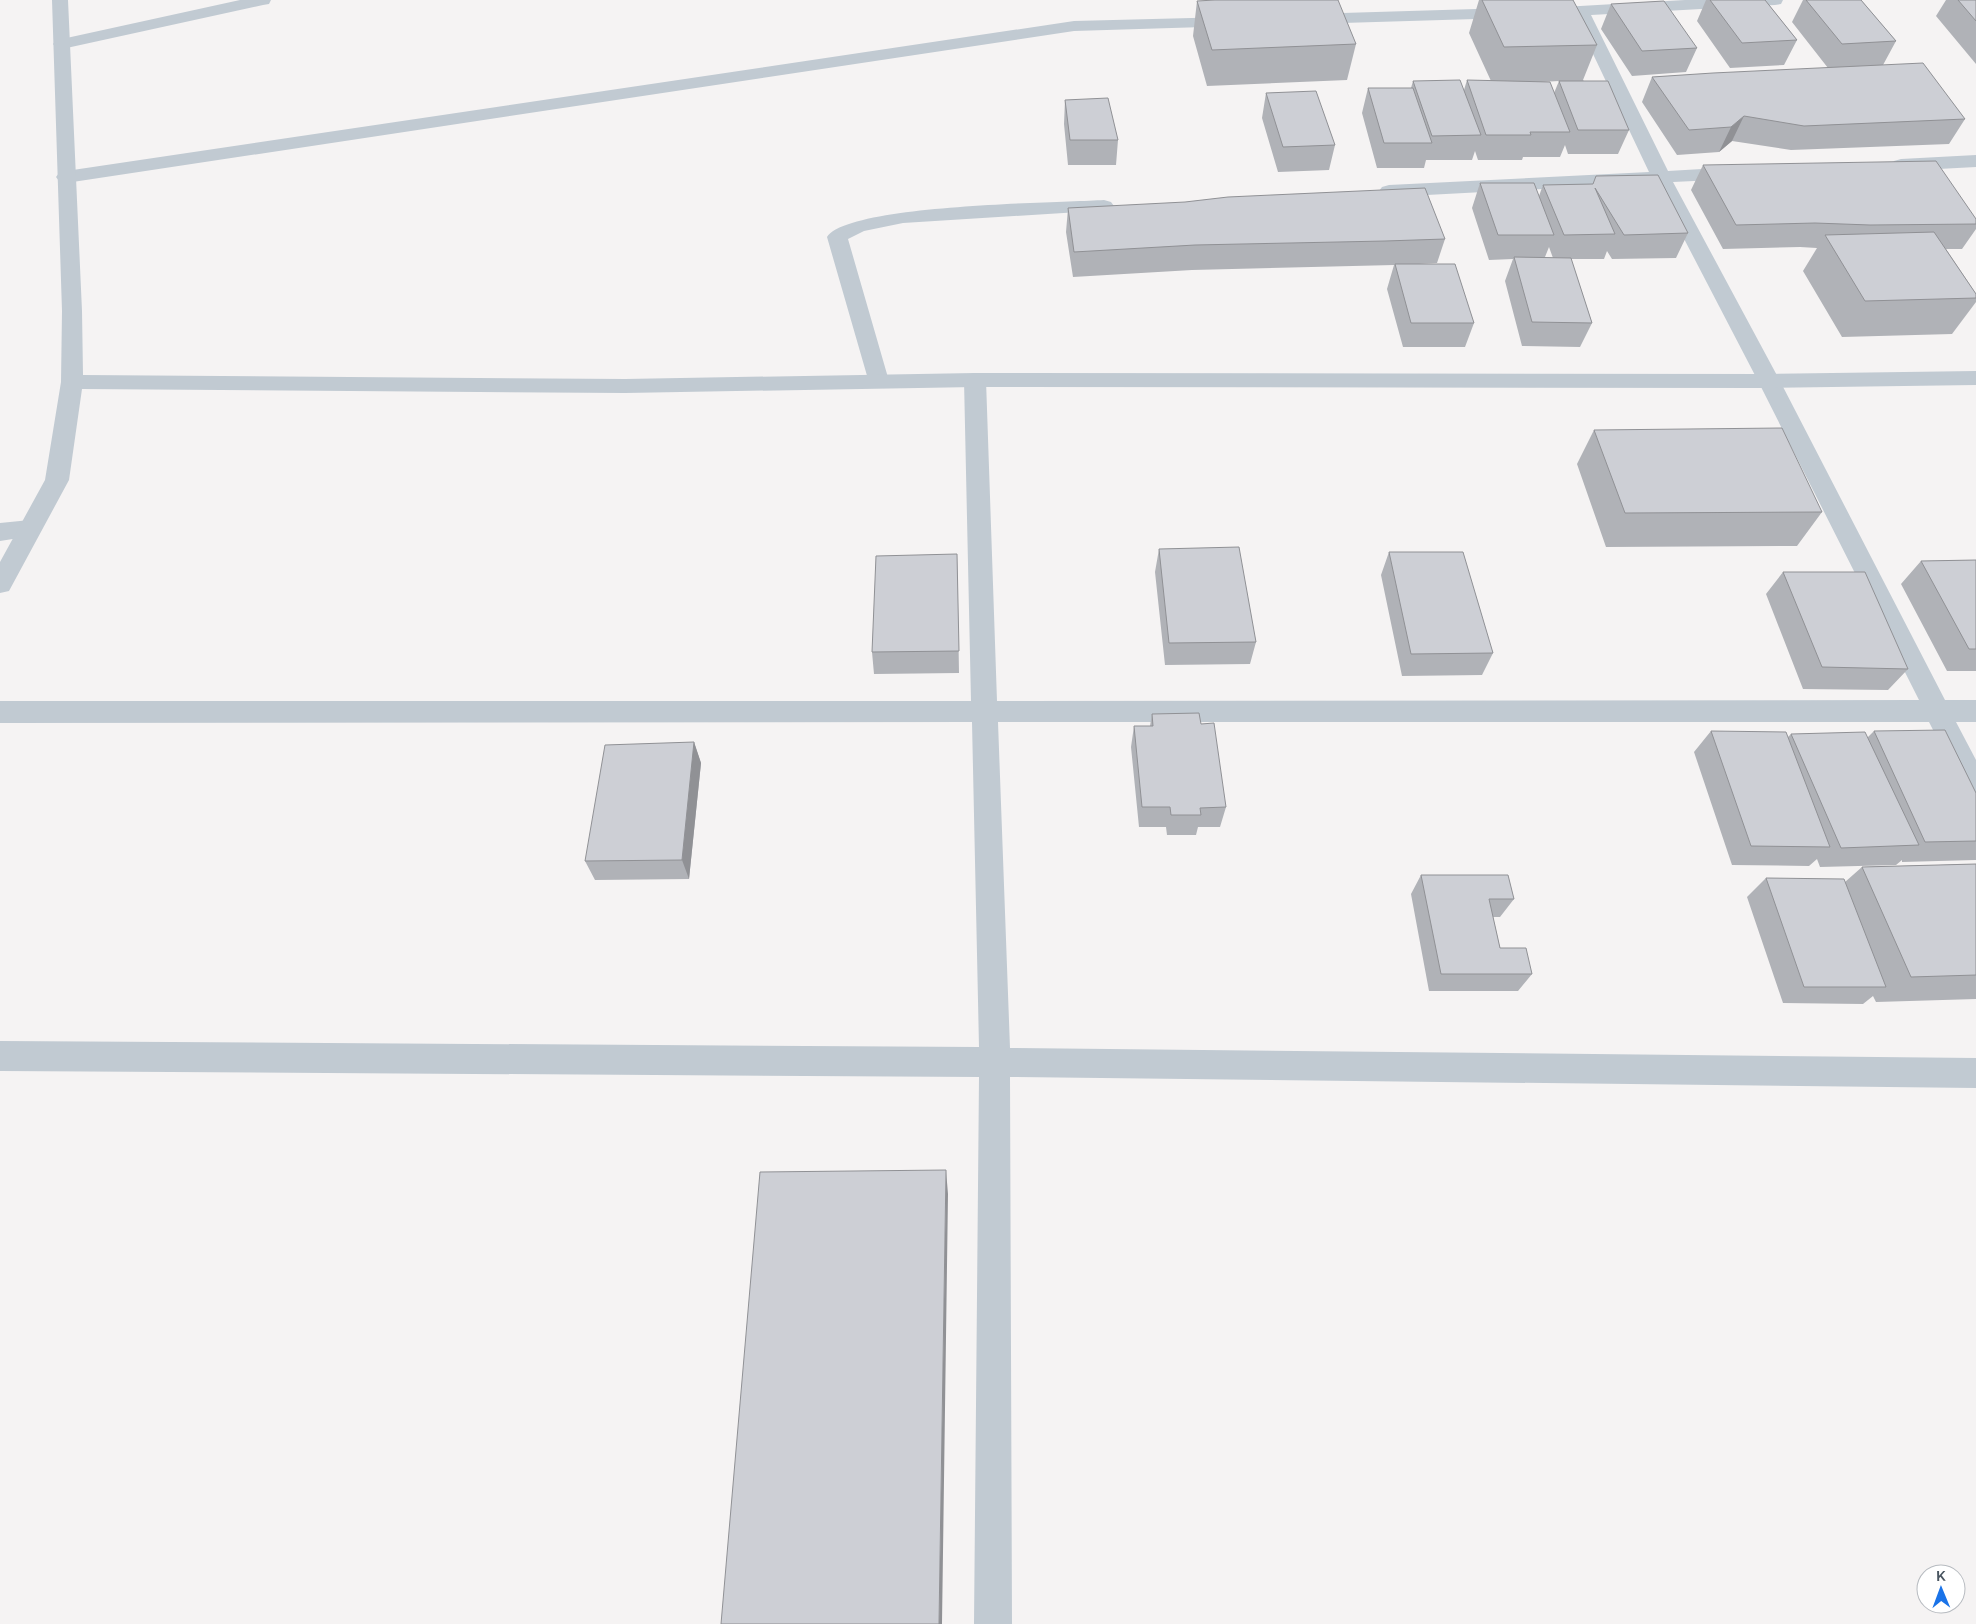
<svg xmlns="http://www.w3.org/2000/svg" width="1976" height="1624" font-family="Raleway,sans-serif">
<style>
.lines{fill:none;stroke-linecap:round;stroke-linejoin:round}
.minor{fill:#c1cad2;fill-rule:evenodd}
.tertiary{fill:#c1cad2;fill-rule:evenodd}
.wall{fill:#b0b2b7;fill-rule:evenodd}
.shaded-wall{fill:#909195}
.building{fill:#cdcfd5;stroke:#909195}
</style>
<rect width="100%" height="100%" fill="#f5f3f3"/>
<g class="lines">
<path class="minor" d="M240 0H271L269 4 263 5 62 49 56 48 53 44 56 40 62 39Z
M1685 0H1783L1781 4 1775 5 1591 15 1668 171 1736 167 1743 169 1746 173 1743 177 1736 179 1673 182 1780 381 1945 700H1976V722H1956L1976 760V798L1966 795 1929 722H998L1010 1048 1976 1058V1088L1010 1077 1012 1624H974L979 1077 0 1071V1041L979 1047 972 722 0 723V701H971L964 380 967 375 975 373 983 375 986 380 997 701 1919 700 1758 381 1655 183 1389 197 1382 195 1379 191 1382 187 1389 185 1649 172 1575 16 1309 24 1303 23 1300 19 1303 15 1309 14 1580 6Z
M1231 17 1237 18 1240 22 1237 26 1074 31 66 183 59 181 56 177 59 173 66 171 1074 21Z
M1976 155V167L1901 171 1894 169 1891 165 1894 161 1901 159Z
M1104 200 1111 202 1114 206 1111 210 903 223 864 231 848 239 889 381 886 386 878 388 870 386 827 237C849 204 1058 203 1104 200Z
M30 520 38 523 42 529 38 535 0 541V523Z"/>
<path class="tertiary" d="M52 0H68L82 311 83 375 625 379 975 373 1769 374 1976 371V385L1769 388 975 387 625 393 82 389 69 480 9 591 0 593V562L45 480 61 382 62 311Z"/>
</g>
<path class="wall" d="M1479 0H1573L1597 45 1583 80 1629 130 1618 154H1568L1565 145 1560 157H1523L1522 160H1478L1475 151 1472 160H1426L1424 168H1377L1362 113 1368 88H1411L1413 81 1464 90 1467 80 1491 81 1469 33ZM1559 81 1554 93 1541 82Z
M1706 0H1765L1797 40 1784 65 1730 68 1697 21Z
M1803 0H1861L1896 41 1883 65 1965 119 1949 144 1791 150 1732 141 1719 152 1677 155 1642 102 1652 77 1828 68 1792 22Z
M1946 0H1976V64L1936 16Z
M1197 1 1356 44 1347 80 1207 86 1193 36Z
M1611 4 1697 48 1686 72 1632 76 1601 29Z
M1266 93 1335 145 1329 170 1278 172 1262 118Z
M1065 100 1118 140 1116 165H1068L1064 124Z
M1703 165 1976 219V229L1962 249H1946L1976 294V302L1952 334 1842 337 1803 271 1817 248 1800 247 1723 249 1691 190Z
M1480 183 1539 196 1543 185 1593 184 1688 233 1676 258 1612 259 1607 251 1604 259H1571L1592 323 1580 347 1522 346 1505 281 1513 259 1489 260 1472 208ZM1549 247 1553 258 1545 257Z
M1068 208 1445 239 1437 263 1419 264 1474 323 1465 347H1403L1387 289 1394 265 1192 270 1073 277 1066 232Z
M1594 430 1822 512 1797 546 1606 547 1577 464Z
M1159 549 1256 642 1250 664 1165 665 1155 572Z
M1389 552 1493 653 1482 675 1402 676 1381 575Z
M957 554 959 673 874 674 872 652Z
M1976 560V671H1947L1901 584 1921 561Z
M1783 572 1908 669 1888 690 1803 689 1766 594Z
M1152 714 1201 724 1226 807 1220 827H1198L1196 835H1167L1166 827H1139L1131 747 1134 726H1150Z
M1711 731 1788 737 1791 734 1868 737 1874 731 1976 793V860H1975L1902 862V860L1896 865 1820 867 1817 859 1809 866 1732 865 1694 752Z
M694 742 701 763 689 879 595 880 585 861Z
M1976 864V999L1876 1002 1873 996 1863 1004 1783 1003 1747 897 1766 878 1845 882 1862 867Z
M1421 875 1514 899 1500 917H1493L1500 948 1532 974 1518 991H1429L1411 894Z"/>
<path class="shaded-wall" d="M1744 116 1732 141 1719 152 1731 127Z
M694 742 701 763 689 879 682 860Z
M946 1170 948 1194 942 1624H939Z"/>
<path class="building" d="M1215 0H1338L1356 44 1212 50 1197 1Z
M1482 0H1573L1597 45 1504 47Z
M1710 0H1765L1797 40 1742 43Z
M1806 0H1861L1896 41 1842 44Z
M1958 0H1976V21Z
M1664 1 1697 48 1642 51 1611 4Z
M1923 63 1965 119 1804 126 1744 116 1731 127 1689 130 1652 77 1713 73Z
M1460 80 1481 135 1432 136 1413 81Z
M1467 80 1550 82 1570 132H1530L1531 135H1486Z
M1559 81H1608L1629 130H1578Z
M1368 88H1413L1432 143H1384Z
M1316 91 1335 145 1283 147 1266 93Z
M1108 98 1118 140H1070L1065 100Z
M1936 161 1976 219V224L1870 225 1815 223 1736 225 1703 165Z
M1658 175 1688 233 1624 235 1595 188 1615 234 1564 235 1543 185 1593 184 1596 176Z
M1480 183H1534L1554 235H1498Z
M1425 188 1445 239 1385 241 1195 245 1074 252 1068 208 1185 202 1228 197Z
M1934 232 1976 294V298L1865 301 1825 235Z
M1514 257 1571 258 1592 323 1532 322Z
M1395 264H1455L1474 323H1411Z
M1782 428 1822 512 1625 513 1594 430Z
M1239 547 1256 642 1169 643 1159 549Z
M1389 552H1463L1493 653 1411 654Z
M957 554 959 651 872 652 876 556Z
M1976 560V649H1969L1921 561Z
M1783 572H1865L1908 669 1822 667Z
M1199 713 1201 724 1214 723 1226 807 1200 808 1201 815H1171L1170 807H1142L1134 726H1153L1152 714Z
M1945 730 1976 793V841L1925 842 1874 731Z
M1711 731 1786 732 1830 847 1751 846Z
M1865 732 1919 845 1841 848 1791 734Z
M694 742 682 860 585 861 605 745Z
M1976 864V975L1911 977 1862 867Z
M1421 875H1508L1514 899H1489L1500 948H1526L1532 974H1441Z
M1766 878 1844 879 1886 987H1804Z
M946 1170 939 1624H721L760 1172Z"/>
<g transform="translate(1941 1589) rotate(359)"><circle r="24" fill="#ffffff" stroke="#b7bbc0"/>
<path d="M0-4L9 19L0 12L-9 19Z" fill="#1a73e8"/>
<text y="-8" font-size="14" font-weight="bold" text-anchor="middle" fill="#4a5661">K</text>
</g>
</svg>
